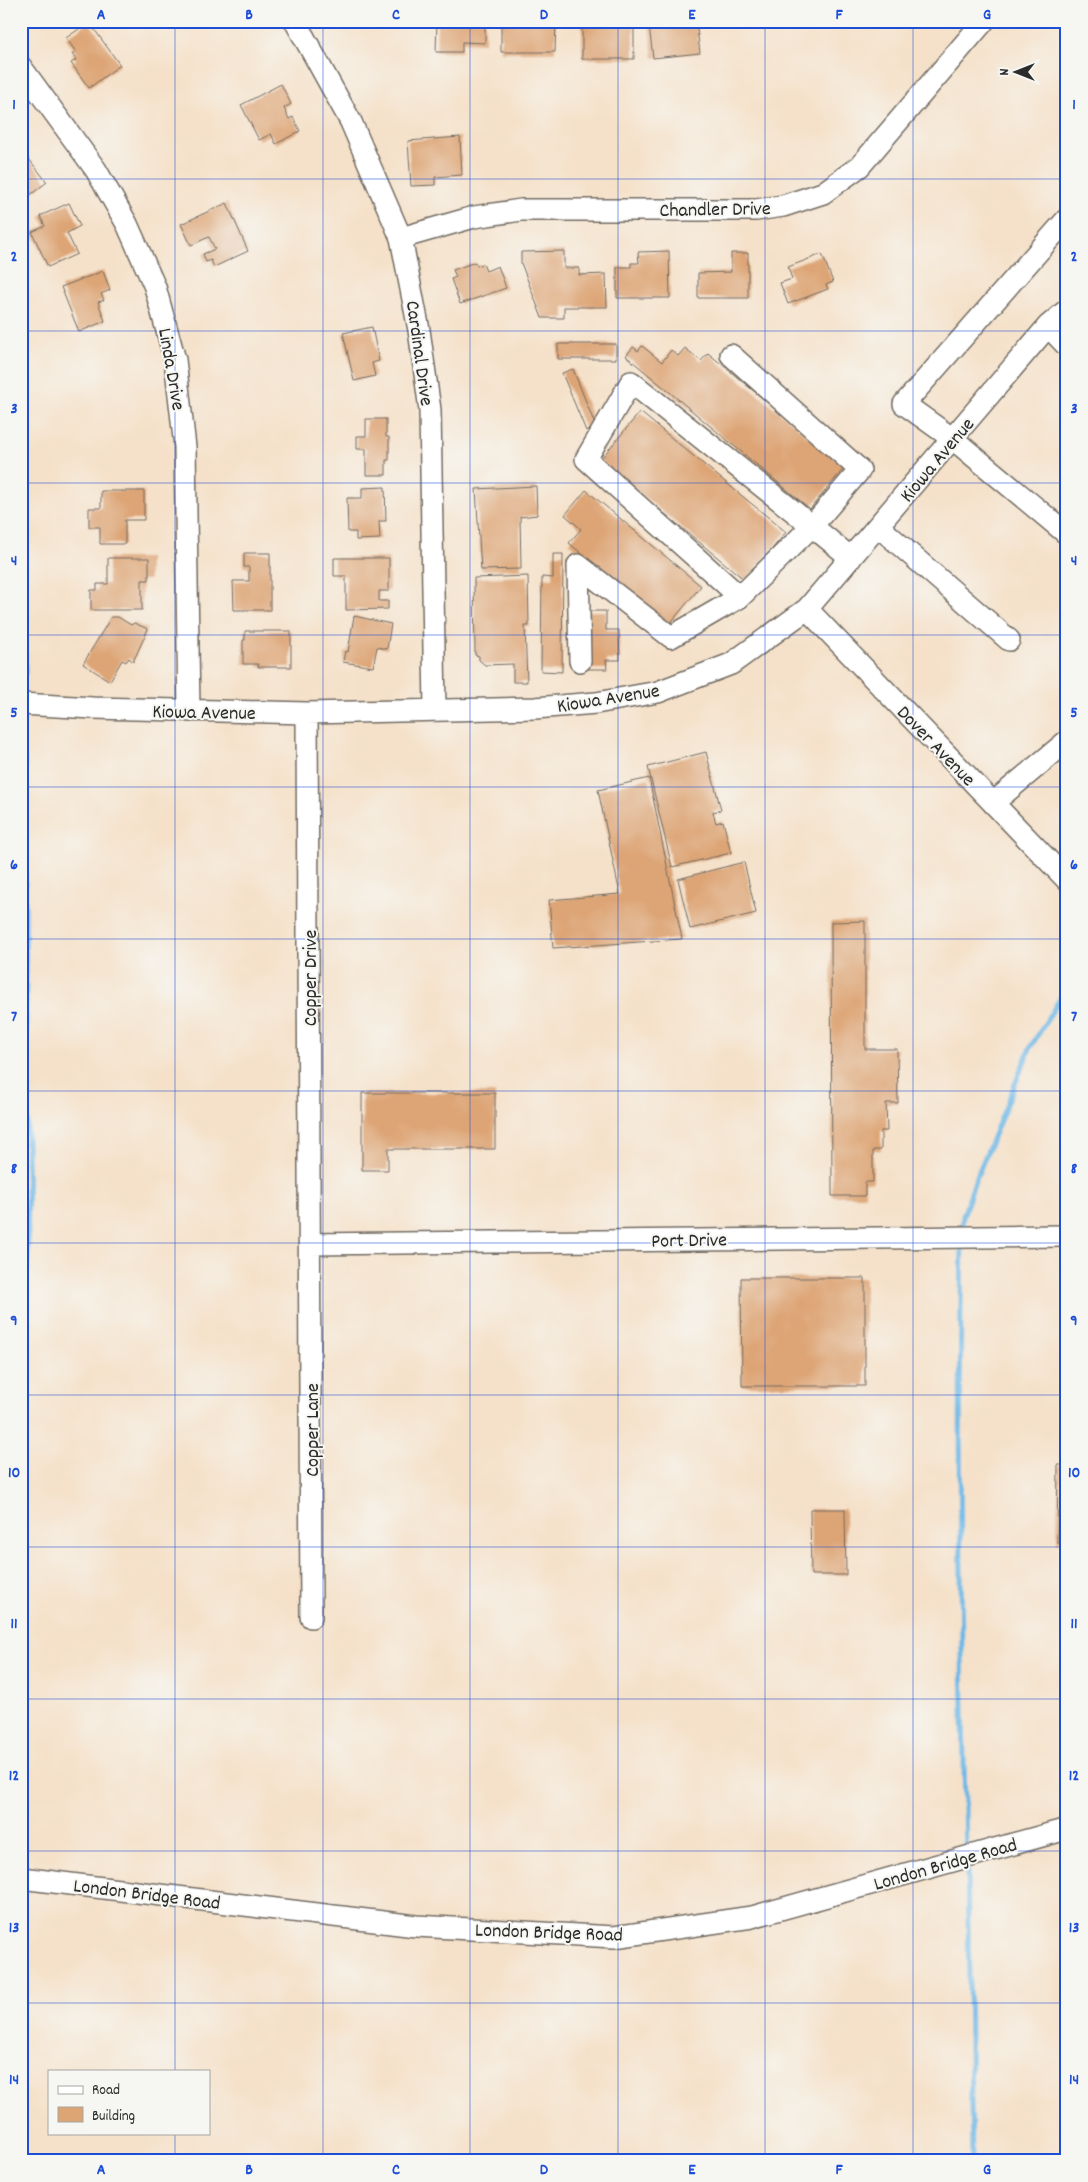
<svg xmlns="http://www.w3.org/2000/svg" width="1088" height="2182" font-family="Dekko,sans-serif">
<style>
.lines{fill:none;stroke-linecap:round;stroke-linejoin:round}
.stream{stroke:#6db8e6;stroke-width:5}
.building{fill:#dda474}
.minor-casing{stroke:#726b62;stroke-width:24}
.minor{stroke:#fff;stroke-width:21}
.grid{fill:none;stroke:#1d4ed8;stroke-width:1;stroke-opacity:0.55}
.labels{text-anchor:middle;stroke-width:4;stroke-linejoin:round;paint-order:stroke}
.street-label{font-size:20px;fill:#2b2b2b;stroke:#f6f6f2}
.neatline{fill:none;stroke:#1d4ed8;stroke-width:2}
.grid-label{font-size:16px;text-anchor:middle;font-weight:bold;fill:#1d4ed8}
</style>
<rect width="100%" height="100%" fill="#f6f6f2"/>
<filter id="ink" filterUnits="userSpaceOnUse"><feTurbulence type="fractalNoise" baseFrequency=".02" numOctaves="2"/><feDisplacementMap in="SourceGraphic" scale="10" xChannelSelector="R" yChannelSelector="G"/><feConvolveMatrix kernelMatrix="1 2 1 2 8 2 1 2 1" color-interpolation-filters="sRGB"/></filter>
<filter id="wash" filterUnits="userSpaceOnUse"><feTurbulence type="fractalNoise" baseFrequency=".0096" numOctaves="4" result="noise"/><feDisplacementMap in="SourceGraphic" scale="20" xChannelSelector="R" yChannelSelector="G"/><feGaussianBlur stdDeviation="1.12" result="paint"/><feColorMatrix in="noise" values="0 0 0 0 0 0 0 0 0 0 0 0 0 0 0 0 0 1.4 0 .05"/><feComposite in="paint" operator="in"/></filter>
<g filter="url(#wash)">
<rect width="100%" height="100%" fill="#f5e1c9"/>
<g class="lines">
<path class="stream" d="M21 450 25 673
M962 1231 963 1216 975 1181 1030 1048 1067 987
M962 1242C958 1445 961 1648 966 1851
M21 1326 28 1258 24 756
M967 1862 972 2161"/>
</g>
<g id="blocks">
<path class="building" d="M437 21H485V43L462 42V52H436Z
M501 21H556L555 52H501Z
M582 21H616V25H634V59H582Z
M696 21 700 53 653 58 649 25 671 21Z
M89 22 120 65 89 88 71 63 76 60 72 54 76 52 66 38Z
M281 84 291 104 284 108 289 119 293 117 300 131 276 144 271 134 259 140 241 105Z
M460 137 462 175 435 177V185L411 186 408 141Z
M21 149 47 182 21 202Z
M69 203 80 226 67 233 77 254 48 267 32 232 45 226 40 216Z
M227 203 248 251 214 267 211 260 206 262 203 254 215 249 209 237 191 245 181 224Z
M564 251V268H579V275L606 274 607 307H564V318H542L521 263V252Z
M669 251 670 298H617V267H631V263H639L638 252Z
M731 253H748V298H698V273L731 272Z
M822 254 833 282 826 285 828 289 788 304 780 283 792 279 788 267Z
M475 262 477 266 483 264 486 271 498 266 506 288 460 304 451 279 456 277 453 270Z
M103 271 110 290 101 294 104 300 98 302 105 321 79 332 61 287Z
M372 327 379 361 372 363 375 376 354 381 343 333Z
M558 344H616V359H558Z
M642 346 662 362 671 350 678 356 685 348 701 361 708 353 845 467 810 509 626 356 633 347 638 351Z
M573 369 596 427 586 431 562 373Z
M640 412 786 532 746 581 600 460Z
M366 419H386V437H389V460H386V475H366V449H357V436H366Z
M536 486 537 515 520 517 521 569 481 570 476 489Z
M385 487 386 521H379L380 539 356 540V532H348L347 498H362V488Z
M586 490 701 586 668 626 569 543 581 529 565 515Z
M101 491H144V520H125V544H100V527H89V508H101Z
M244 553H270V610H234L233 581H249V567H244Z
M553 554H563L562 672 541 671 542 577 553 578Z
M108 558H149V580H142V610H91V590H97V584H108Z
M334 558H389V591H379V601H388V609L346 610V576H334Z
M528 576 529 626H525L527 682H513V664L485 665 479 660V656L475 655 474 578Z
M585 611H606V630H619L620 660H606L607 669H587Z
M354 616 391 624 387 649 377 647 373 667 343 662 345 651 348 652Z
M111 617H118L131 625 134 623 148 629 133 662 129 658 126 662 122 660 110 681 83 664Z
M245 631H291V667H258V664H243V640H245Z
M706 752 721 810 713 812 716 823 723 821 731 853 672 867 648 767Z
M649 778 682 939 553 948 549 900 620 894 598 790Z
M744 862 756 913 690 929 678 879Z
M865 921V1049H897L898 1103H886L887 1131H881V1150H873V1182H865V1196H832L831 922Z
M362 1093H495V1149H388V1170H362Z
M741 1278H865V1386H742Z
M1058 1465H1067V1543H1057Z
M810 1509H845L846 1575H811Z"/>
</g>
</g>
<g filter="url(#ink)">
<use href="#blocks" fill-opacity="0" stroke="#726b62" stroke-width="1"/>
<g class="lines">
<defs>
<path id="minor" d="M295 21 351 122 401 238 419 330 430 410 435 710
M21 67 96 170 127 224 155 287 175 360 185 447 189 711
M1067 219 904 404 953 439 1067 534
M401 238 474 217 521 210H756L783 206 823 193 860 166 984 21
M1048 326 1067 346
M731 355 860 470 812 526 851 558
M631 382 812 526 740 597 586 459Z
M878 526 1009 640
M807 609 1067 880
M580 661 578 565 671 637 740 597
M21 704 93 708 307 713 535 708 596 703 658 692 731 664 807 609 1048 326 1067 310
M307 713 311 1617
M993 803 1067 741
M310 1244 1067 1236
M21 1878 416 1926 614 1937 752 1917 1067 1829"/>
</defs>
<use href="#minor" class="minor-casing"/>
<use href="#minor" class="minor"/>
</g>
</g>
<path class="grid" d="M175 21V2071M323 21V2161M470 21V2161M618 21V2161M765 21V2161M913 21V2161M21 179H1067M21 331H1067M21 483H1067M21 635H1067M21 787H1067M21 939H1067M21 1091H1067M21 1243H1067M21 1395H1067M21 1547H1067M21 1699H1067M21 1851H1067M21 2003H1067M175 2133V2161"/>
<g class="labels">
<g class="street-label">
<text transform="translate(715 208) rotate(-1)" y="7">Chandler Drive</text>
<text transform="translate(421 353) rotate(82)" y="7">Cardinal Drive</text>
<text transform="translate(173 369) rotate(80)" y="7">Linda Drive</text>
<text transform="translate(936 459) rotate(-50)" y="7">Kiowa Avenue</text>
<text transform="translate(608 697) rotate(-9)" y="7">Kiowa Avenue</text>
<text transform="translate(204 711) rotate(1)" y="7">Kiowa Avenue</text>
<text transform="translate(937 745) rotate(46)" y="7">Dover Avenue</text>
<text transform="translate(309 978) rotate(-90)" y="7">Copper Drive</text>
<text transform="translate(689 1239) rotate(-1)" y="7">Port Drive</text>
<text transform="translate(311 1430) rotate(-90)" y="7">Copper Lane</text>
<text transform="translate(945 1863) rotate(-16)" y="7">London Bridge Road</text>
<text transform="translate(147 1893) rotate(7)" y="7">London Bridge Road</text>
<text transform="translate(549 1931) rotate(2)" y="7">London Bridge Road</text>
</g>
</g>
<rect width="1088" height="2182" fill="none" stroke="#f6f6f2" stroke-width="55"/>
<rect x="48" y="2070" width="162" height="65" fill="#f6f6f2" stroke="#a5a5a2"/>
<rect x="58" y="2086" width="25" height="8" fill="#ffffff" stroke="#a5a5a2"/>
<text x="92" y="2094" font-size="15" fill="#2b2b2b">Road</text>
<rect x="58" y="2107" width="25" height="15" fill="#dda474" stroke="#a5a5a2"/>
<text x="92" y="2120" font-size="15" fill="#2b2b2b">Building</text>
<g transform="translate(1016 72) rotate(270)" stroke="#f6f6f2" stroke-width="4" paint-order="stroke">
<path d="M0-4L9 19L0 12L-9 19Z" fill="#2b2b2b"/>
<text y="-8" font-size="14" font-weight="bold" text-anchor="middle" fill="#2b2b2b">N</text>
</g>
<rect x="28" y="28" width="1032" height="2126" class="neatline"/>
<g class="grid-label">
<text x="101" y="19">A</text>
<text x="249" y="19">B</text>
<text x="396" y="19">C</text>
<text x="544" y="19">D</text>
<text x="692" y="19">E</text>
<text x="839" y="19">F</text>
<text x="987" y="19">G</text>
<text x="14" y="109">1</text>
<text x="1074" y="109">1</text>
<text x="14" y="261">2</text>
<text x="1074" y="261">2</text>
<text x="14" y="413">3</text>
<text x="1074" y="413">3</text>
<text x="14" y="565">4</text>
<text x="1074" y="565">4</text>
<text x="14" y="717">5</text>
<text x="1074" y="717">5</text>
<text x="14" y="869">6</text>
<text x="1074" y="869">6</text>
<text x="14" y="1021">7</text>
<text x="1074" y="1021">7</text>
<text x="14" y="1173">8</text>
<text x="1074" y="1173">8</text>
<text x="14" y="1325">9</text>
<text x="1074" y="1325">9</text>
<text x="14" y="1477">10</text>
<text x="1074" y="1477">10</text>
<text x="14" y="1628">11</text>
<text x="1074" y="1628">11</text>
<text x="14" y="1780">12</text>
<text x="1074" y="1780">12</text>
<text x="14" y="1932">13</text>
<text x="1074" y="1932">13</text>
<text x="14" y="2084">14</text>
<text x="1074" y="2084">14</text>
<text x="101" y="2174">A</text>
<text x="249" y="2174">B</text>
<text x="396" y="2174">C</text>
<text x="544" y="2174">D</text>
<text x="692" y="2174">E</text>
<text x="839" y="2174">F</text>
<text x="987" y="2174">G</text>
</g>
</svg>
